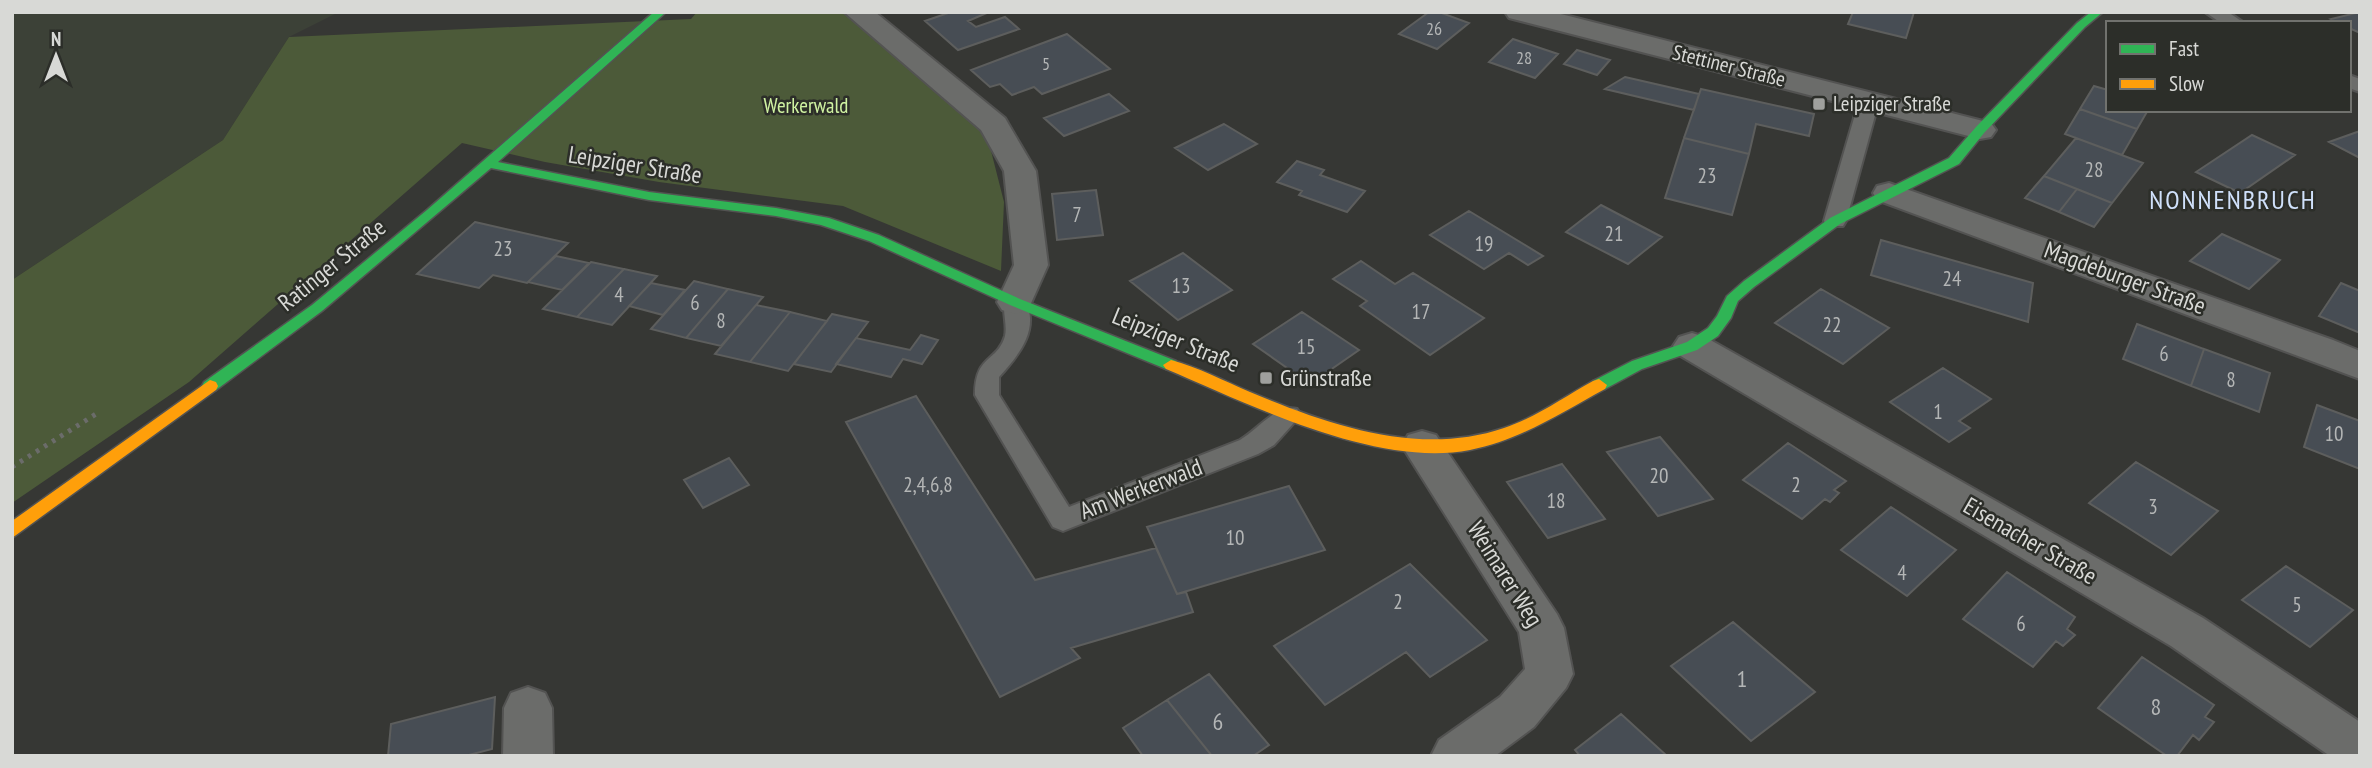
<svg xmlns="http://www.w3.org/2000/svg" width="2372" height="768" font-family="'PT Sans Narrow',sans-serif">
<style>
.built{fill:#3c4137}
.green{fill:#4c5a39}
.building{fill:#474d54;stroke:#5d5e5d;stroke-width:2}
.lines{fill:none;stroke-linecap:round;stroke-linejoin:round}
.lane-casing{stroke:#535352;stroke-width:4}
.street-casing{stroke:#535352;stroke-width:4}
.fast-casing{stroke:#535352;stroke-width:3}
.slow-casing{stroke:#535352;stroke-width:3}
.path{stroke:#6b6c6a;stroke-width:5;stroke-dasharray:3.5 6;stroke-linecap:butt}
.lane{fill:#6b6c6a;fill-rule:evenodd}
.street{fill:#6b6c6a;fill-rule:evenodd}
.fast{fill:#30b455;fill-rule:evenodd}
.slow{fill:#ff9f0a;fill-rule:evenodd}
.poi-dot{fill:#9fa09d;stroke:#2c2e29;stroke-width:2.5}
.labels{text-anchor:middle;stroke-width:5;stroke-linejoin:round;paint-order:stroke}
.far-number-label{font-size:18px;fill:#b4b6b6}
.far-street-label{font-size:21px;fill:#d8d9d6;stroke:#2c2e29}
.far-poi-label{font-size:21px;fill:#d8d9d6;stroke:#2c2e29;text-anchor:start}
.far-park-label{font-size:21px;fill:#cff2a1;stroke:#2c2e29}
.number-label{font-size:21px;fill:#b4b6b6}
.street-label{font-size:24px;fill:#d8d9d6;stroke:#2c2e29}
.poi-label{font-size:24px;fill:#d8d9d6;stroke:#2c2e29;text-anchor:start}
.near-number-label{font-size:24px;fill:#b4b6b6}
.neighbourhood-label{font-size:26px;letter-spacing:2px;fill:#d0e1fb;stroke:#2c2e29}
</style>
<rect width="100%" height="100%" fill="#363734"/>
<path class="built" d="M12 12H339L289 37 223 140 12 280Z"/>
<path class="green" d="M697 12H843L987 135 1004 202 1001 271 843 206 659 182 545 162 462 143 189 382 12 503V280L223 140 289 37 691 19Z"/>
<path class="building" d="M951 12H989L968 21 976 27 1005 17 1019 29 958 50 925 21Z
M1429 12H1439L1469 23 1437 49 1399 34Z
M1853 12H1914L1906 38 1848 24Z
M2360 12V33L2349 28V23H2339L2331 19Z
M1067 34 1110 69 1042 94 1034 87 1012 95 1000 84 990 87 971 70Z
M1513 39 1558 54 1535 78 1489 62Z
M1577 50 1610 60 1597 75 1564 64Z
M1625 77 1699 94 1694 110 1605 89Z
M2094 86 2108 90V110H2148L2137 129 2080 109Z
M1701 89 1814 114 1809 136 1756 124 1749 154 1684 138Z
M1109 94 1129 111 1064 136 1044 118Z
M2080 109 2137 129 2122 155 2065 134Z
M1224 124 1257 144 1208 170 1175 148Z
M2360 131V158L2329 142Z
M2252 135 2295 155 2240 193 2196 172Z
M1684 138 1749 154 1732 215 1665 198Z
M2076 138 2143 163 2112 203 2044 176Z
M1297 161 1324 170 1320 175 1365 191 1347 212 1299 195 1302 191 1277 182Z
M2044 176 2077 189 2059 212 2025 198Z
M2077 189 2112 203 2094 227 2059 212Z
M1096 190 1103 235 1057 240 1052 194Z
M1601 205 1662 237 1628 264 1566 232Z
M1469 211 1543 256 1528 265 1509 253 1484 269 1430 235Z
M475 222 568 243 527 283 493 275 479 288 417 274Z
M2222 234 2280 260 2249 289 2190 261Z
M1881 240 2033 283 2028 322 1871 275Z
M1183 253 1232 290 1178 320 1130 281Z
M556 256 589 263 562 290 528 282Z
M1361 261 1395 284 1413 273 1484 318 1430 355 1360 306 1367 301 1333 279Z
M591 262 624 269 577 317 543 309Z
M624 269 657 276 612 325 577 317Z
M694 281 728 289 686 338 651 329Z
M651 283 685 290 663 315 629 306Z
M2341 283 2360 291V333L2319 316Z
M728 289 763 297 721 346 686 338Z
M1821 289 1889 328 1843 364 1775 323Z
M756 305 790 312 750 362 715 354Z
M790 312 827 321 788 371 750 362Z
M1302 312 1359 350 1310 384 1253 344Z
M832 314 868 322 831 372 794 364Z
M2137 324 2204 349 2191 386 2123 359Z
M921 335 938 340 922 364 903 359 891 377 836 364 856 338 910 350Z
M2204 349 2270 373 2259 412 2191 386Z
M1943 368 1991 399 1959 421 1970 428 1949 442 1890 402Z
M916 396 1035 580 1156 548 1177 594 1186 592 1193 612 1071 648 1080 658 1000 697 846 422Z
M2317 405 2360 421V469L2304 447Z
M1660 437 1713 499 1658 516 1607 452Z
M1788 443 1846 481 1834 490 1839 493 1830 502 1825 499 1802 519 1743 480Z
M729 458 749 485 703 508 684 480Z
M2136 462 2218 511 2171 555 2089 503Z
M1562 464 1605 519 1548 538 1507 482Z
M1289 486 1325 550 1177 594 1147 527Z
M1891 507 1956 550 1907 596 1841 550Z
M1410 564 1487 640 1430 677 1406 652 1325 705 1274 646Z
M2286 566 2353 610 2310 647 2242 600Z
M2007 572 2075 617 2067 629 2075 635 2063 646 2056 641 2033 667 1963 619Z
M1733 622 1815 692 1751 741 1671 666Z
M2142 657 2214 705 2205 717 2214 722 2199 740 2193 735 2177 756H2167L2098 708Z
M1209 674 1269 745 1253 756H1212L1167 700Z
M495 697 492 749 465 756H388L391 724Z
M1167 700 1212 756H1143L1123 728Z
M1621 714 1667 756H1580L1575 750Z"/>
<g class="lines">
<defs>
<path id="lane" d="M2205 12H2228L2244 23H2221Z
M2349 75 2360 79V92L2349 88Z
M1869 95 1879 101 1846 221 1843 226H1827L1824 221 1859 101Z
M1015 294 1023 297C1042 327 1019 355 999 377V395L1069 507 1240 440C1259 429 1277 403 1297 409L1301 415 1274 445 1258 454 1073 527 1063 531 1053 527 975 395C975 354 997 363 1005 336 1008 323 1000 307 1007 297Z"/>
<path id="street" d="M844 12H875L1005 118 1009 125 1036 171 1048 265 1028 310 1015 314 1002 310 997 302 1014 265 1004 171 981 130Z
M1505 12H1553L1991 123 1996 130 1991 137 1980 139 1509 18Z
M1889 183 2333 340 2360 351V379L1877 200 1873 193 1877 186Z
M1692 333 1705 337 2203 618 2360 722V756H2330L2171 646 1679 355 1673 346 1679 337Z
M1422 431 1436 435 1557 614 1564 628 1573 674 1566 688 1534 727 1495 756H1431L1439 740 1500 697 1525 669 1519 632 1402 446 1408 435Z
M528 687 545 693 552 708 553 756H503L504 708 511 693Z"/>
<path id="fast" d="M654 12H666L498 162 649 192 776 208 829 218 879 235 1020 299 1176 361 1179 365 1176 369H1166L1010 305 869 241 821 225 776 216 649 200 491 168 322 311 216 390H204L202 386 204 382 312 305 427 210Z
M2091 12H2103L2085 27 1984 133 1959 164 1840 224 1754 287 1738 301 1731 318 1718 336 1697 350 1642 369 1605 389H1593L1591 385 1593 381 1632 361 1687 342 1708 328 1717 316 1727 296 1744 281 1830 218 1949 158 1976 127 2077 23Z"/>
<path id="slow" d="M1171 360C1198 367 1224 381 1250 392 1329 425 1419 457 1504 428 1535 418 1564 397 1593 381L1599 379 1607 385 1605 389C1561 413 1520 440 1470 450 1376 468 1251 405 1166 369L1163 365Z
M210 380 216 382 218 386 216 390 12 538V521Z"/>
</defs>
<use href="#lane" class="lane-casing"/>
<use href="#street" class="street-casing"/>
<use href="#fast" class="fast-casing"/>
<use href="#slow" class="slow-casing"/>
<path class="path" d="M12 467 96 414"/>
<use href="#lane" class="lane"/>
<use href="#street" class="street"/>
<use href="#fast" class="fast"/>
<use href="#slow" class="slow"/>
</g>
<g class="poi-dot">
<rect x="1812" y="97" width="14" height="14" rx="3.5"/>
<rect x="1259" y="371" width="14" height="14" rx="3.5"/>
</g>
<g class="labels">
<g class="far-number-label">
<text x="1434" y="35">26</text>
<text x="1524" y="64">28</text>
<text x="1046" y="70">5</text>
</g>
<g class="far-street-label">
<text transform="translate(1729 66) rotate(14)" y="7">Stettiner Straße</text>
</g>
<g class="far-poi-label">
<text x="1833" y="111">Leipziger Straße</text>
</g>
<g class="far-park-label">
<text x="806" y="113">Werkerwald</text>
</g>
<g class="number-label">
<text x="2094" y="177">28</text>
<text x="1707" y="183">23</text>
<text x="1077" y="222">7</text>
<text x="1614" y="241">21</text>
<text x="1484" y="251">19</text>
<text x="503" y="256">23</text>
<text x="1952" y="286">24</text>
<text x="1181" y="293">13</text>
<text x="619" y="302">4</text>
<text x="695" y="310">6</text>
<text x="1421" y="319">17</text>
<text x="721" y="328">8</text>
<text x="1832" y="332">22</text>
<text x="1306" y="354">15</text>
<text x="2164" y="361">6</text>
<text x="2231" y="387">8</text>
<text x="1938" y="419">1</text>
<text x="2334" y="441">10</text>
<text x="1659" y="483">20</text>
<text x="928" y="492">2,4,6,8</text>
<text x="1796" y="492">2</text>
<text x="1556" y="508">18</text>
<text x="2153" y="514">3</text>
<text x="1235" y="545">10</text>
<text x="1902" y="580">4</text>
<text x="1398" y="609">2</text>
<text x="2297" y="612">5</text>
<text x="2021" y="631">6</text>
</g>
<g class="street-label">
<text transform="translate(635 165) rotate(9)" y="8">Leipziger Straße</text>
<text transform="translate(332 265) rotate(-39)" y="8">Ratinger Straße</text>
<text transform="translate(2125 278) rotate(20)" y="8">Magdeburger Straße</text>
<text transform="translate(1176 340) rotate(22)" y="8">Leipziger Straße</text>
<text transform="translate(1141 489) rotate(-21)" y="8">Am Werkerwald</text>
<text transform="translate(2030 541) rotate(30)" y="8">Eisenacher Straße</text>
<text transform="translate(1505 574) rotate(58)" y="8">Weimarer Weg</text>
</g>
<g class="poi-label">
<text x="1280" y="386">Grünstraße</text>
</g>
<g class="near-number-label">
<text x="1742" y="687">1</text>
<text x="2156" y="715">8</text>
<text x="1218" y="730">6</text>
</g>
<g class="neighbourhood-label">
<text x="2233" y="209">NONNENBRUCH</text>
</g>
</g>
<rect width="2372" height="768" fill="none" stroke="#d8d9d6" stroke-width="28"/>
<rect x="2106" y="21" width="245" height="91" fill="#2c2e29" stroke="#71726e" stroke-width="2"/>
<rect x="2120" y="44" width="35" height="10" fill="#30b455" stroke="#71726e" stroke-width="2"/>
<text x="2169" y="56" font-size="21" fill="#d8d9d6">Fast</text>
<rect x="2120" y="79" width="35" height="10" fill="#ff9f0a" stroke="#71726e" stroke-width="2"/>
<text x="2169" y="91" font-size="21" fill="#d8d9d6">Slow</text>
<g transform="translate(56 56)" stroke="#2c2e29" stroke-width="5" paint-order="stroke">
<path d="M0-5L12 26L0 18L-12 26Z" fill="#d8d9d6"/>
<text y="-10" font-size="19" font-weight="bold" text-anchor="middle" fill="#d8d9d6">N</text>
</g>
</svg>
